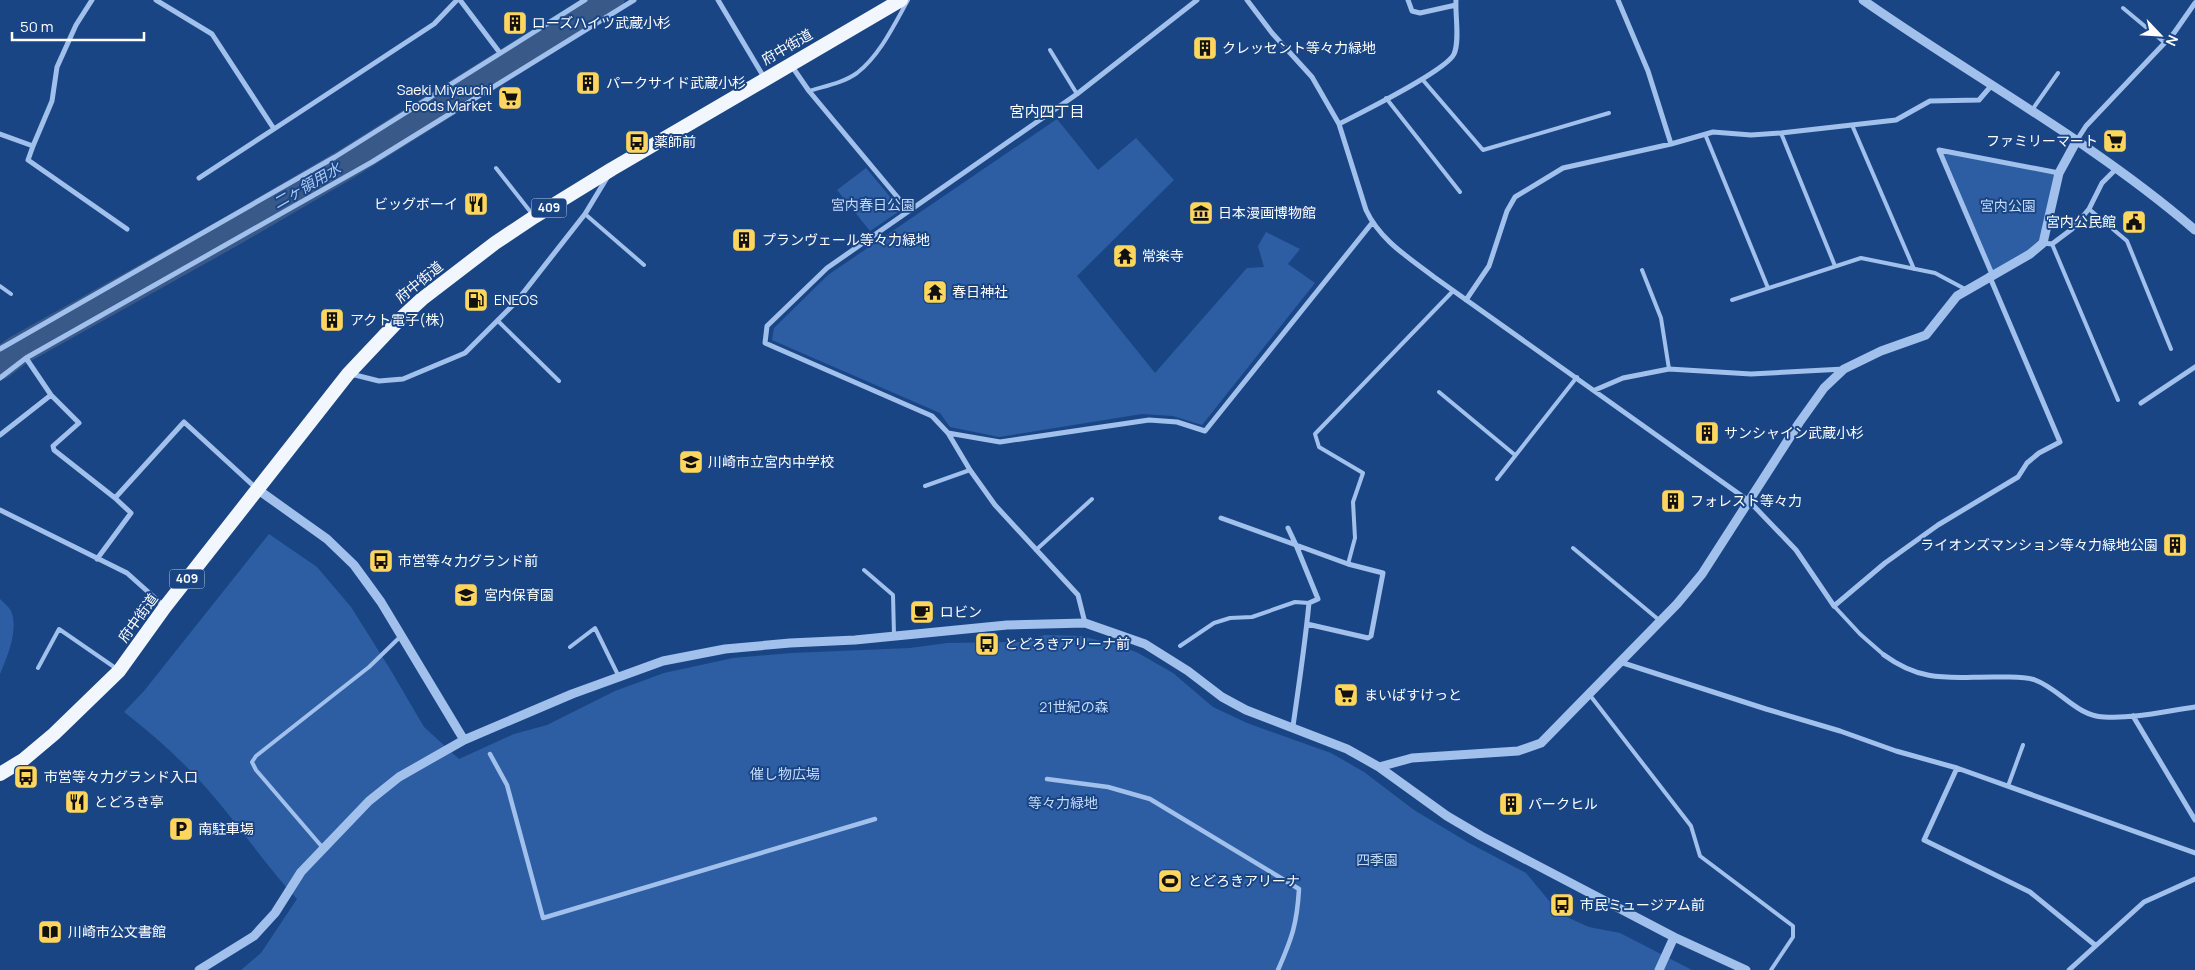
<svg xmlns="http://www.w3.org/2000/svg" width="2195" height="970" font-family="Manrope,'Noto Sans JP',sans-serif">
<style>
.green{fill:#2d5ea3}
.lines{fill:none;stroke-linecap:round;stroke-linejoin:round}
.river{stroke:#395988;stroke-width:31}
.service{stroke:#a1c0ec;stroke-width:4}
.pedestrian{stroke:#a1c0ec;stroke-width:4.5}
.minor{stroke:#a1c0ec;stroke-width:5}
.tertiary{stroke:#a1c0ec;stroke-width:9}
.trunk{stroke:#f2f6ff;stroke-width:14}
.labels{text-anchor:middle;stroke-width:4;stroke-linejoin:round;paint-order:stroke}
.shield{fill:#1a4585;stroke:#bac7da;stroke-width:1}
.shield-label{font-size:12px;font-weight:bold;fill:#fff}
.poi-label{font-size:14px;fill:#fff;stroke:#1a4585;text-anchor:start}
.street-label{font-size:14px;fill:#fff;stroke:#1a4585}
.park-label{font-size:14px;fill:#c6dbf9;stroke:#1a4585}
.neighbourhood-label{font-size:15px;fill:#fff;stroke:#1a4585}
.water-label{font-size:15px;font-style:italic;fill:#accaf3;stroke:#1a4585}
</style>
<rect width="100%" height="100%" fill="#1a4585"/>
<path class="green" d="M1057 119 1098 170 1136 138 1174 180 1077 276 1155 373 1247 268 1264 267 1258 246 1266 232 1300 249 1288 264 1315 283 1202 425 1173 416 1142 414 999 437 950 427 940 413 772 340 774 328 828 275Z
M1939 150 2059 173 2043 243 1992 274Z
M866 168 901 210 870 231 837 190Z
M269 534 317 567 351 607 390 669 424 727 459 759 514 734 547 725 615 691 664 673 733 658 792 653 910 648 947 643 1022 642 1045 635 1081 636 1121 646 1138 653 1173 673 1213 707 1247 723 1331 753 1364 772 1414 810 1469 843 1526 873 1560 914 1589 927 1620 933 1692 970H241L261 953 297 899C267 867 243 831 215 798 188 766 157 737 124 712L144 691Z
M0 599C4 603 9 607 11 611 19 630 7 657 0 674Z"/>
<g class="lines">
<path class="river" d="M0 364 17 351 230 232 348 163 609 0"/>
<path class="service" d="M2123 8 2165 43
M1050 50 1077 94
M1422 79 1483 150 1609 113
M809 91C825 86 843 83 857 73 880 55 894 25 908 0
M1386 98 1460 192
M2032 110 2058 73
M1852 125 1914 269
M1781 133 1835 266
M1705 134 1768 288
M496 168 533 215
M2089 209 2127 241 2171 349
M585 214 644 265
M2052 244 2118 400
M1642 270 1661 318 1669 369
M0 286 11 294
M1732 300 1861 258 1935 273 1965 289
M498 321 559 381
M1439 392 1515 455
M1497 479 1577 377
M925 486 970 470
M1573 548 1659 620
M1036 550 1092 499
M1348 564 1355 538 1353 502 1363 473 1319 447 1315 434 1453 291
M864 570 893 595 894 635
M1834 606 1860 634 1884 655
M1180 646 1214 623 1230 618 1252 617 1295 602 1309 603
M570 647 595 628 619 677
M38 668 59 629 117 669
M1589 694 1691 826 1700 856 1793 926V937L1771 970
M2008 786 2023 745
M323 848 256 770 252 762 256 756 369 667 400 637"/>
<path class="pedestrian" d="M490 754 507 785 543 918 875 819
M1047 779 1108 787 1150 799 1299 889C1297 924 1292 938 1278 970"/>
<path class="minor" d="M156 0 212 34 274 129 434 24 457 0
M460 0 500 53
M718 0 765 79
M1247 0 1272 33 1312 77 1339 124 1366 210C1380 240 1408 257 1434 277L1749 501 1796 550 1834 606 1885 563 1938 525 2018 477 2027 463 2039 453 2060 442 1989 275
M1408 0 1412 11 1420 13 1456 5
M1618 0 1648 71 1671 144
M791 65 809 91 909 211
M1339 124C1360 113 1446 71 1454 54 1460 41 1455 15 1456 0
M0 134 33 146 28 160 127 229
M2077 140 2086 126 2174 33 2195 3
M33 146 52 101 57 67 76 25 92 0
M199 178 274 129
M2043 243 2052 244 2072 229 2089 209 2102 183 2116 169
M1992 274 1939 150 2059 173
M1466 300 1489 266 1507 211 1515 197 1563 168 1671 144 1713 132 1751 135 1781 133 1896 120 1930 101 1979 100 1991 86
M0 349 335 157 585 0
M26 358 51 395 79 423 53 446 54 450 115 498 131 513 97 559
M351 374 379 381 403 379 465 353 516 302 585 214 608 176
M0 378 26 358 372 162 634 0
M1595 390 1623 378 1669 369 1751 374 1844 369
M2141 403 2195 367
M948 433 1000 442 1149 420 1177 422 1205 431 1372 223
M0 435 51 395
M115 498 184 422 257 489
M0 510 127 573 165 607
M1221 518 1296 545 1288 528
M1085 623 1078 595 995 505 970 470 948 433 932 416 765 343 767 326 827 268 1077 94 1197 0
M1884 655C1925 685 1954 676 2001 677 2011 677 2025 676 2035 680 2060 689 2076 716 2104 717 2134 719 2166 711 2195 707
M1620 662 1766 709 1840 731 1896 751 1957 768 2195 853
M2133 716 2195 820
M1293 726C1299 685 1305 644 1309 603L1318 599 1296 545 1348 564 1383 573 1371 636 1368 638 1307 624
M1957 768 1924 840 2030 892 2095 945
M2069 970 2144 902 2195 879"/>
<path class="tertiary" d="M1863 0C1973 77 2093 142 2195 230
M257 489 327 539 354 565 381 602 464 740
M1379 767 1412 758 1518 751 1541 743 1677 604 1702 574 1799 423 1824 388 1844 369 1881 351 1926 335 1957 296 2030 254 2043 243 2059 173 2077 140
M199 970 254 936 275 913 301 872 369 801 399 777 464 740 572 694 663 661 725 649 790 643 855 640 1007 625 1085 623 1145 644 1188 671 1222 697 1246 710 1347 749 1379 767 1447 816 1481 836 1674 937 1746 970
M1659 970 1674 937"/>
<path class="trunk" d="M0 774 23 760 54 734 119 671 165 607 348 374 398 321 422 299 495 243 534 217 612 169 901 0"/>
</g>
<defs>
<symbol id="building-square" viewBox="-11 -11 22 22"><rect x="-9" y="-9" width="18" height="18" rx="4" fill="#fed55d" stroke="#1a4585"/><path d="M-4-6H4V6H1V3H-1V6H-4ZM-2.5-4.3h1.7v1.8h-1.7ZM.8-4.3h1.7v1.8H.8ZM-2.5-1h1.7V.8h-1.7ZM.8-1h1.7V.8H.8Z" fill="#111"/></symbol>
<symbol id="supermarket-square" viewBox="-11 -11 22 22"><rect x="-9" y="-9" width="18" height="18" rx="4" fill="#fed55d" stroke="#1a4585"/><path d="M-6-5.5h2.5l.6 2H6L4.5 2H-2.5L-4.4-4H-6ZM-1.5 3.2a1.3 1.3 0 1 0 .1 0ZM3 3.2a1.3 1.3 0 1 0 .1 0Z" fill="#111"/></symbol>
<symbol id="bus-square" viewBox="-11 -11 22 22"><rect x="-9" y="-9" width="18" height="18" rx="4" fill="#fed55d" stroke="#1a4585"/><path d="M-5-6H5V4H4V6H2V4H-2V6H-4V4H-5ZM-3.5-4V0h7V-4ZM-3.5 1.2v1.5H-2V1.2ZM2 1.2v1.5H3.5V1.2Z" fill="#111"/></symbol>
<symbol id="restaurant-square" viewBox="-11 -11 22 22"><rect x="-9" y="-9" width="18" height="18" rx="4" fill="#fed55d" stroke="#1a4585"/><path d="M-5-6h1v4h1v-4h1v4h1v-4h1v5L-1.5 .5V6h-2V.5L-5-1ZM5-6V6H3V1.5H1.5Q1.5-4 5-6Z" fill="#111"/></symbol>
<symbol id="museum-square" viewBox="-11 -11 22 22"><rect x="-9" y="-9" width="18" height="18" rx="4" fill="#fed55d" stroke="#1a4585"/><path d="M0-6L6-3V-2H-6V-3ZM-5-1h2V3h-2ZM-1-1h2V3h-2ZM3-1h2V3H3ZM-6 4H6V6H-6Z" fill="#111"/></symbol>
<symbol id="civic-square" viewBox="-11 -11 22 22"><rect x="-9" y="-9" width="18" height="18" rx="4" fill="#fed55d" stroke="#1a4585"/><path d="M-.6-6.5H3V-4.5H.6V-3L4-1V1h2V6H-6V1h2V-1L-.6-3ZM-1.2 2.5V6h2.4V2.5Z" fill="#111"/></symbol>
<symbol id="temple-square" viewBox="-11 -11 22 22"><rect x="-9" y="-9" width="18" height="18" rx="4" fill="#fed55d" stroke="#1a4585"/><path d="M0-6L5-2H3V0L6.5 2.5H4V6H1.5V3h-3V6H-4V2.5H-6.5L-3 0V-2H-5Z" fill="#111"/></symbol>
<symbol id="fuel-square" viewBox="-11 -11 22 22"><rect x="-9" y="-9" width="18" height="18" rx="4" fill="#fed55d" stroke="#1a4585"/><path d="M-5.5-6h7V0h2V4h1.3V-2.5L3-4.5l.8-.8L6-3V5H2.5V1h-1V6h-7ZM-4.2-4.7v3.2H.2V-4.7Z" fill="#111"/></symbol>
<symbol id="school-square" viewBox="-11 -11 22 22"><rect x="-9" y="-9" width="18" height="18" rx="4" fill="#fed55d" stroke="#1a4585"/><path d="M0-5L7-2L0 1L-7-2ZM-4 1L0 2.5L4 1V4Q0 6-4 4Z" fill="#111"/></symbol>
<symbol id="cafe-square" viewBox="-11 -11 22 22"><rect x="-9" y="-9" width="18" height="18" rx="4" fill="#fed55d" stroke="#1a4585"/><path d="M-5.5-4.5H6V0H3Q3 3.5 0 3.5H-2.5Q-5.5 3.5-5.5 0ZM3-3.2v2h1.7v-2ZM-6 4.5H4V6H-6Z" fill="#111"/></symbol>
<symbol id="parking-square" viewBox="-11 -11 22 22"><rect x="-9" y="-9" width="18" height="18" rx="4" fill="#fed55d" stroke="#1a4585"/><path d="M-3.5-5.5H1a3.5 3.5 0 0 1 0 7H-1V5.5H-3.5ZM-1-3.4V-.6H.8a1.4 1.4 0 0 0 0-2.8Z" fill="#111"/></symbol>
<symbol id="stadium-square" viewBox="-11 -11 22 22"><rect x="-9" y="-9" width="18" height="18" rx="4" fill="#fed55d" stroke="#1a4585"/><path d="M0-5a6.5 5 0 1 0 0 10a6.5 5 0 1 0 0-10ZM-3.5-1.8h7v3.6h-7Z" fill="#111"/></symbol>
<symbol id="library-square" viewBox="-11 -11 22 22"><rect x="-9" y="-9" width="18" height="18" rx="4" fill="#fed55d" stroke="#1a4585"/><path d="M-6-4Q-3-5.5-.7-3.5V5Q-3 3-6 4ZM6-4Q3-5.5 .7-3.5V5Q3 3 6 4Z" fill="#111"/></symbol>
</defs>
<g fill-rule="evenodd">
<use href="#building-square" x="501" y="9" width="28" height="28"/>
<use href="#building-square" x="1191" y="34" width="28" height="28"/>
<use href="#building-square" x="574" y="69" width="28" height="28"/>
<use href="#supermarket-square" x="496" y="84" width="28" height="28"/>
<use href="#supermarket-square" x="2101" y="127" width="28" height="28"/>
<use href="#bus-square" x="623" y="128" width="28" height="28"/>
<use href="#restaurant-square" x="462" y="190" width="28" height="28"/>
<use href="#museum-square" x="1187" y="199" width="28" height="28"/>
<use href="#civic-square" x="2120" y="208" width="28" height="28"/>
<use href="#building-square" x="730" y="226" width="28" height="28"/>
<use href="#temple-square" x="1111" y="242" width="28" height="28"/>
<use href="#temple-square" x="921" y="278" width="28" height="28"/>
<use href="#fuel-square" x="462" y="286" width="28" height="28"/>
<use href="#building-square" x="318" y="306" width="28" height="28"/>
<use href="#building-square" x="1693" y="419" width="28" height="28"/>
<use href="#school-square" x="677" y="448" width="28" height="28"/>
<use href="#building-square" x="1659" y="487" width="28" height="28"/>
<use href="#building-square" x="2161" y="531" width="28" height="28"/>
<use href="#bus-square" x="367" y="547" width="28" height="28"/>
<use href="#school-square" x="452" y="581" width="28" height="28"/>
<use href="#cafe-square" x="908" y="598" width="28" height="28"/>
<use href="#bus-square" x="973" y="630" width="28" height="28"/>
<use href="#supermarket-square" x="1332" y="681" width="28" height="28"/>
<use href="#bus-square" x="12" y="763" width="28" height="28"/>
<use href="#restaurant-square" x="63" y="788" width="28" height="28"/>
<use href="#building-square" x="1497" y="790" width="28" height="28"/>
<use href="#parking-square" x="167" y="815" width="28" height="28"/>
<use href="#stadium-square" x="1156" y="867" width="28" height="28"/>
<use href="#bus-square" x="1548" y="891" width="28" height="28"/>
<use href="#library-square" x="36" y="918" width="28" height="28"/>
</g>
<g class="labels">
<g class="shield">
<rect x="531.5" y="198.5" width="35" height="19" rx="4"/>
<rect x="169.5" y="569.5" width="35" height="19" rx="4"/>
</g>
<g class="shield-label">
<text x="549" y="212">409</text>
<text x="187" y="583">409</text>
</g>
<g class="poi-label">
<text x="532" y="28">ローズハイツ武蔵小杉</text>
<text x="1222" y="53">クレッセント等々力緑地</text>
<text x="606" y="88">パークサイド武蔵小杉</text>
<text x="492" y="95" text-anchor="end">Saeki Miyauchi<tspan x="492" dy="16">Foods Market</tspan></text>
<text x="2098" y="146" text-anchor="end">ファミリーマート</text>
<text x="654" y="147">薬師前</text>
<text x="458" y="209" text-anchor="end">ビッグボーイ</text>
<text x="1218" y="218">日本漫画博物館</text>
<text x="2116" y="227" text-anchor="end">宮内公民館</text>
<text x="762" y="245">プランヴェール等々力緑地</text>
<text x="1142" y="261">常楽寺</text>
<text x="952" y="297">春日神社</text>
<text x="494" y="305">ENEOS</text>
<text x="350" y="325">アクト電子(株)</text>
<text x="1724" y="438">サンシャイン武蔵小杉</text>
<text x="708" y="467">川崎市立宮内中学校</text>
<text x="1690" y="506">フォレスト等々力</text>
<text x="2158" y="550" text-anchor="end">ライオンズマンション等々力緑地公園</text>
<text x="398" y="566">市営等々力グランド前</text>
<text x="484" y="600">宮内保育園</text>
<text x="940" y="617">ロビン</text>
<text x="1004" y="649">とどろきアリーナ前</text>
<text x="1364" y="700">まいばすけっと</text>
<text x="44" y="782">市営等々力グランド入口</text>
<text x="94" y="807">とどろき亭</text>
<text x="1528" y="809">パークヒル</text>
<text x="198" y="834">南駐車場</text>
<text x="1188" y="886">とどろきアリーナ</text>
<text x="1580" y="910">市民ミュージアム前</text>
<text x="68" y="937">川崎市公文書館</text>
</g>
<g class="street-label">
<text transform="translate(787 47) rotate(-30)" y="5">府中街道</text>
<text transform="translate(419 282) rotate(-39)" y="5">府中街道</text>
<text transform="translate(138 618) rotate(-54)" y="5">府中街道</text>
</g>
<g class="park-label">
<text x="873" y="210">宮内春日公園</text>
<text x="2008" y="211">宮内公園</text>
<text x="1074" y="712">21世紀の森</text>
<text x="785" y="779">催し物広場</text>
<text x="1063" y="808">等々力緑地</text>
<text x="1377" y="865">四季園</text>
</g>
<g class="neighbourhood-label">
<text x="1047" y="117">宮内四丁目</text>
</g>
<g class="water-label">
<text transform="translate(307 186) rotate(-30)" y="5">二ヶ領用水</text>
</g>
</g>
<g transform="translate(2160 35) rotate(115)" stroke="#1a4585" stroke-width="4" paint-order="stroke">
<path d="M0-4L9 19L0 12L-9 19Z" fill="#ffffff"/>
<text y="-8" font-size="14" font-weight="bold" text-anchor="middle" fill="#ffffff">N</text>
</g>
<path d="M12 32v8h132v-8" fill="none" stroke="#ffffff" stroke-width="2.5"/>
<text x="20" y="32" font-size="15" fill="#ffffff" stroke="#1a4585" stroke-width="4" paint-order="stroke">50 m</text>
</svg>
